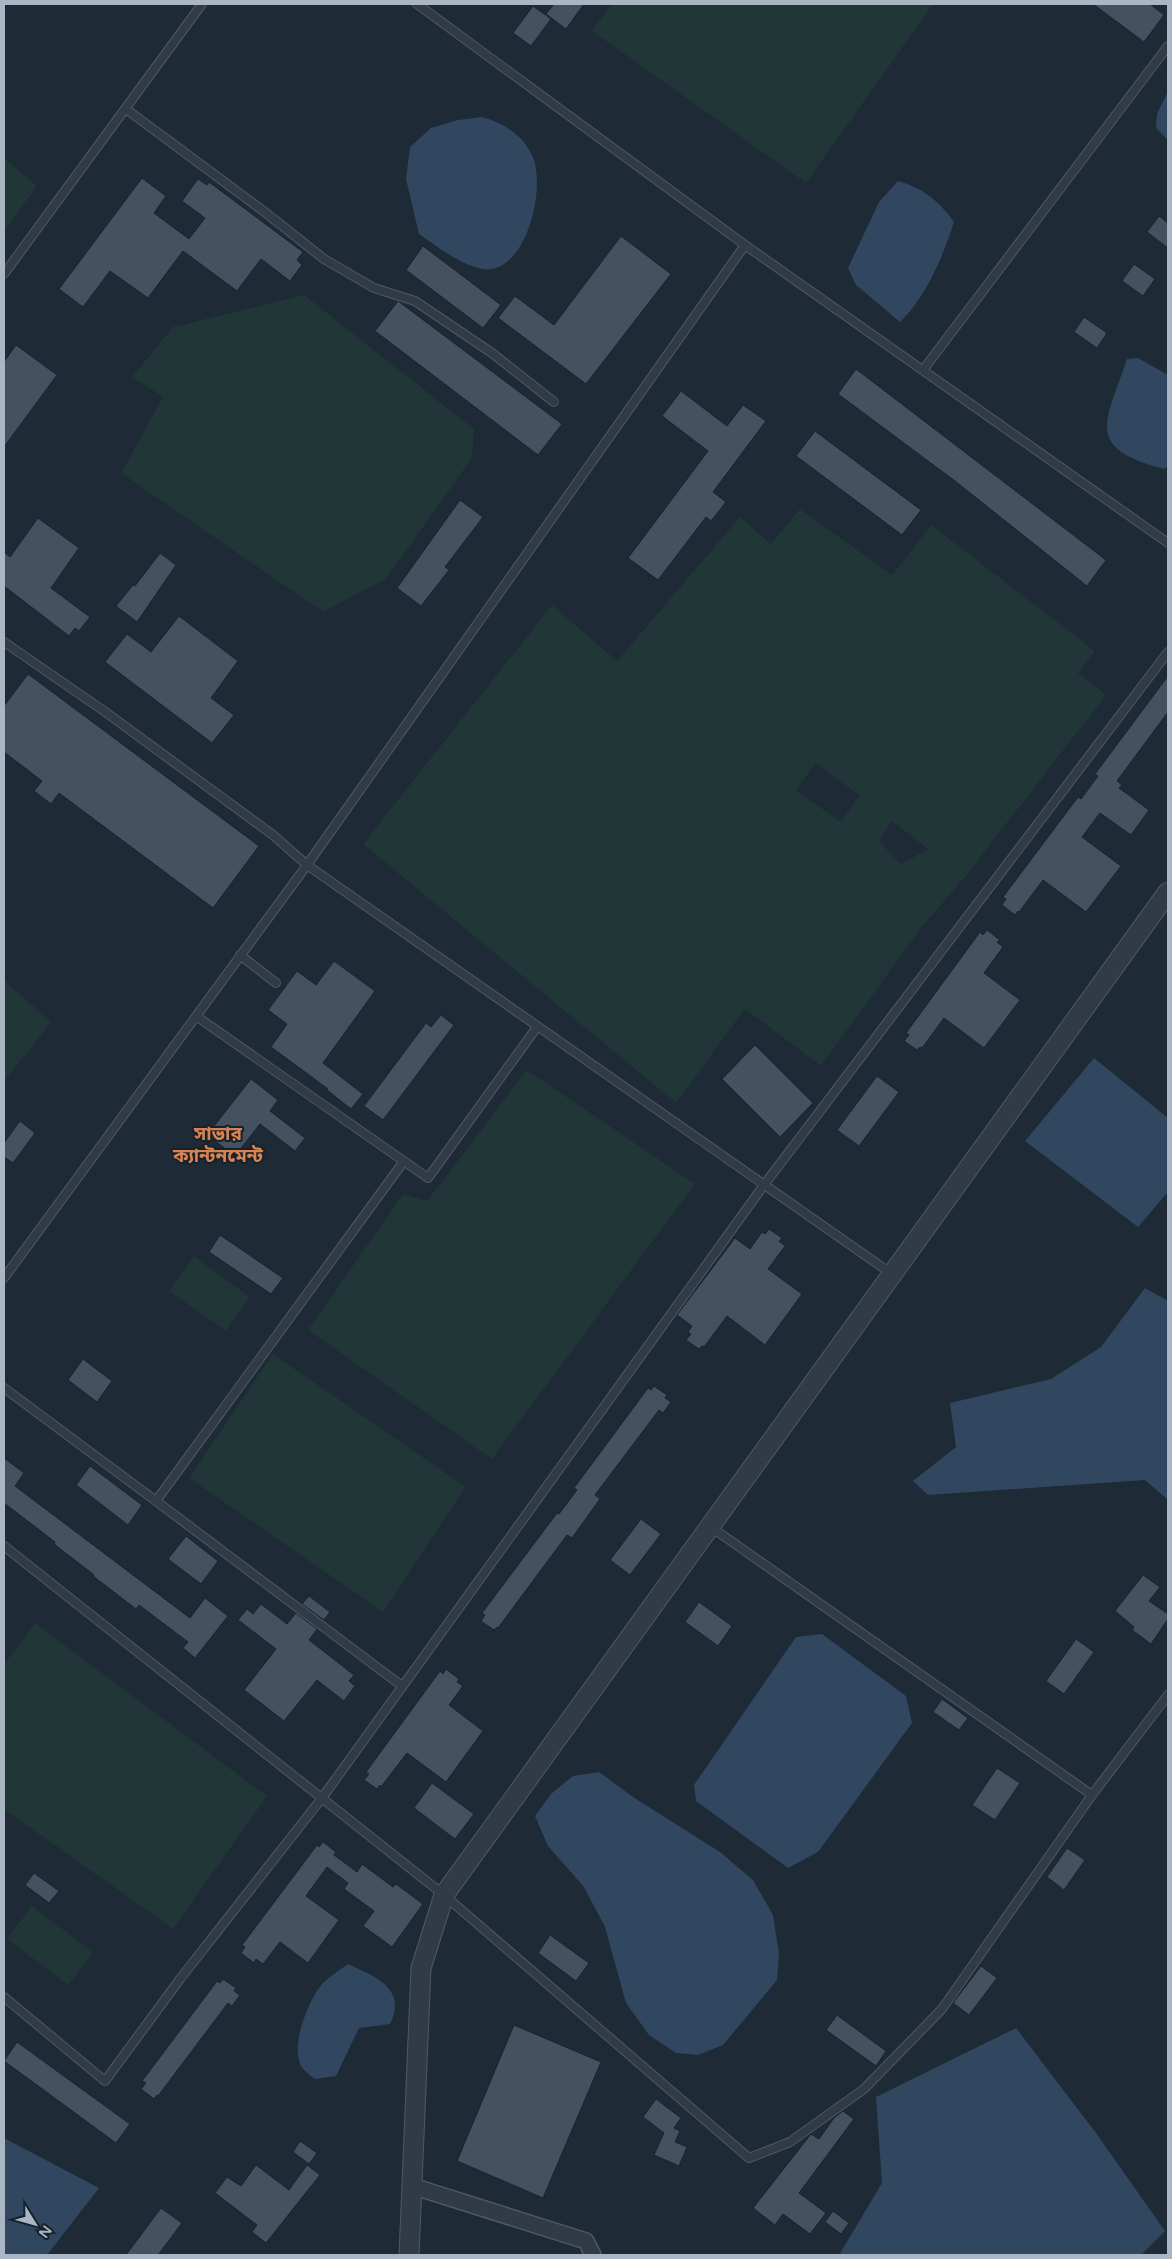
<svg xmlns="http://www.w3.org/2000/svg" width="1172" height="2259" font-family="'Varela Round','Noto Sans Bengali',sans-serif">
<style>
.green{fill:#203637;fill-rule:evenodd}
.water{fill:#30475f}
.building{fill:#435161;stroke:#19232d}
.lines{fill:none;stroke-linecap:round;stroke-linejoin:round}
.service-casing{stroke:#4f5965;stroke-width:10}
.minor-casing{stroke:#4f5965;stroke-width:18}
.tertiary-casing{stroke:#4f5965;stroke-width:21}
.service{stroke:#313b47;stroke-width:8}
.minor{stroke:#313b47;stroke-width:15}
.tertiary{stroke:#313b47;stroke-width:19}
.labels{text-anchor:middle;stroke-width:4;stroke-linejoin:round;paint-order:stroke}
.district-label{font-size:19px;font-weight:bold;fill:#d88452;stroke:#17212b}
</style>
<rect width="100%" height="100%" fill="#1e2a36"/>
<path class="green" d="M611 4H933L806 183 592 31Z
M4 158 37 186 4 231Z
M304 295 474 429 472 458 386 579 323 612 121 473 163 397 132 377 173 327Z
M800 509 892 575 931 525 1095 651 1078 673 1106 695 965 877 922 927 821 1066 745 1009 676 1103 363 844 552 605 617 661 740 517 771 544ZM816 763 859 795 841 822 796 790ZM892 821 928 849 901 864 879 841Z
M4 980 51 1022 4 1082Z
M527 1070 695 1184 492 1459 308 1330 403 1194 427 1201Z
M194 1256 250 1297 226 1331 169 1291Z
M273 1354 466 1487 383 1612 189 1478Z
M35 1623 267 1796 173 1929 4 1809V1664Z
M32 1906 93 1952 68 1985 7 1939Z"/>
<path class="water" d="M1168 91V140L1156 128 1157 114Z
M482 117C503 123 522 134 532 155 547 185 527 276 482 269 459 264 438 247 419 234L406 179 410 147 431 128 458 120Z
M898 181C922 187 940 202 954 222 943 256 927 296 900 322L856 285 848 268 879 202Z
M1138 358 1168 375V466L1164 469C1083 448 1106 422 1127 359Z
M1094 1058 1168 1118V1192L1138 1227 1025 1141Z
M1145 1288 1168 1301V1500L1145 1480 928 1495 913 1481 956 1447 950 1403 1051 1379 1101 1347Z
M822 1634 906 1696 912 1723 818 1852 788 1868 696 1801 694 1785 796 1637Z
M599 1772 633 1797 720 1852 753 1880 773 1915 779 1954 777 1980 723 2045 698 2055 676 2053 649 2035 626 2003 605 1927 584 1887 548 1846 535 1816 551 1794 573 1776Z
M348 1964C373 1976 408 1987 390 2024L359 2028 336 2076 315 2079C310 2075 304 2071 301 2066 290 2046 309 1998 323 1983 330 1976 340 1970 348 1964Z
M1016 2028 1096 2133 1165 2231 1141 2255H839L882 2183 876 2097Z
M4 2138 99 2188 47 2255H4Z"/>
<path class="building" d="M554 4H584L566 29 546 14Z
M1093 4H1150L1164 15 1144 42Z
M533 6 551 19 531 46 513 33Z
M142 178 166 196 154 213 189 239 205 218 182 201 198 179 207 185 209 182 303 252 297 260 302 265 290 281 261 259 237 291 183 251 148 298 110 271 83 307 59 289Z
M1159 216 1168 223V248L1147 232Z
M621 236 671 274 586 384 498 318 515 296 554 325Z
M423 246 501 305 483 328 406 270Z
M1134 264 1155 279 1143 296 1122 281Z
M398 301 562 424 538 455 375 331Z
M1084 317 1107 333 1097 348 1074 332Z
M16 345 57 375 4 447V362Z
M856 369 1106 560 1087 586 955 481 838 394Z
M681 391 727 426 743 405 766 421 713 492 726 502 711 521 706 517 658 580 628 558 708 451 662 416Z
M815 431 921 510 902 535 796 456Z
M460 500 483 517 445 567 449 570 421 606 397 588Z
M38 518 79 548 51 588 90 617 79 631 75 628 69 636 4 586V552L10 557Z
M160 553 176 565 137 622 116 606 133 585 135 586Z
M179 616 238 661 211 698 234 715 212 743 105 662 127 634 151 652Z
M28 674 259 846 213 908 59 793 51 804 34 791 42 781 4 752V706Z
M1168 676V712L1117 781 1122 785 1119 788 1149 810 1131 835 1100 813 1082 837 1121 866 1086 912 1043 880 1019 912 1018 911 1015 915 1002 905 1006 899 1003 897 1078 797 1081 799 1098 776 1095 774Z
M987 930 1000 940 997 942 1003 947 984 973 1020 1000 984 1048 944 1018 922 1048 920 1047 917 1050 904 1041 909 1035 906 1033 980 932 983 935Z
M334 961 375 991 323 1063 363 1094 351 1109 327 1090 328 1089 271 1047 287 1024 268 1010 297 971 316 985Z
M441 1015 454 1025 383 1120 364 1106 426 1023 431 1027Z
M755 1045 813 1103 780 1137 722 1079Z
M877 1076 899 1092 859 1146 837 1130Z
M251 1079 278 1100 270 1111 305 1138 295 1151 260 1124 235 1156 207 1135Z
M20 1121 35 1133 13 1163 4 1157V1143Z
M769 1229 782 1238 779 1241 785 1246 768 1269 802 1294 765 1345 727 1316 704 1347 702 1346 699 1349 686 1340 691 1334 688 1332 692 1326 677 1315 735 1238 750 1249 762 1232 765 1234Z
M220 1235 283 1278 271 1294 209 1252Z
M83 1359 112 1381 97 1402 68 1380Z
M654 1386 667 1395 665 1398 671 1402 663 1413 659 1410 595 1495 600 1499 572 1538 567 1535 498 1628 497 1627 494 1630 481 1621 485 1615 482 1613 557 1513 559 1514 577 1490 574 1488 648 1388 651 1390Z
M4 1458 24 1473 15 1486 190 1618 205 1598 228 1616 195 1658 183 1648 188 1642 139 1605 136 1609 93 1576 94 1575 54 1544 55 1542 4 1503Z
M90 1466 142 1505 128 1525 76 1485Z
M641 1519 661 1534 630 1575 610 1560Z
M186 1536 218 1561 201 1584 168 1559Z
M1143 1575 1160 1587 1149 1601 1168 1614V1619L1151 1644 1132 1630 1134 1627 1115 1611Z
M309 1596 330 1612 324 1620 302 1604Z
M699 1602 732 1626 718 1646 685 1622Z
M261 1604 287 1624 296 1613 317 1629 309 1640 354 1675 349 1681 355 1686 344 1701 317 1680 284 1721 244 1690 276 1649 238 1620 247 1609 253 1614Z
M1076 1639 1094 1652 1064 1694 1046 1681Z
M446 1669 459 1679 457 1682 463 1686 449 1705 483 1731 446 1782 407 1753 381 1787 380 1785 377 1789 364 1780 369 1774 366 1772 440 1671 443 1674Z
M942 1699 968 1718 959 1730 933 1712Z
M997 1768 1020 1783 995 1820 972 1805Z
M432 1783 474 1814 455 1839 414 1808Z
M323 1842 336 1852 334 1855 357 1872 362 1864 393 1887 396 1884 423 1904 392 1947 363 1926 374 1911 344 1889 348 1883 327 1867 306 1896 339 1920 308 1963 280 1942 263 1964 256 1959 254 1963 241 1953 245 1947 242 1945 317 1845 319 1847Z
M1067 1848 1085 1860 1064 1890 1047 1877Z
M34 1873 59 1891 49 1903 25 1885Z
M550 1935 589 1963 576 1981 538 1953Z
M981 1966 997 1978 969 2015 953 2003Z
M223 1979 236 1988 234 1991 240 1995 232 2006 228 2003 158 2096 157 2095 154 2099 141 2089 146 2083 142 2081 217 1981 220 1983Z
M837 2015 886 2051 876 2066 826 2030Z
M514 2025 601 2062 543 2198 457 2161Z
M17 2042 130 2124 116 2143 4 2061Z
M656 2099 681 2118 674 2128 680 2131 675 2142 687 2147 679 2166 654 2155 664 2133 643 2117Z
M843 2111 854 2119 799 2193 826 2213 810 2234 783 2214 775 2225 753 2208 811 2134 819 2139 834 2118Z
M300 2141 317 2153 309 2164 293 2152Z
M256 2165 289 2190 307 2165 320 2175 266 2243 252 2232 257 2225 215 2193 227 2177 241 2186Z
M161 2208 182 2223 158 2255H126Z
M833 2211 849 2223 841 2234 825 2222Z"/>
<g class="lines">
<defs>
<path id="service" d="M417 4 745 245 1168 543
M126 109 266 213 324 259 374 288 415 301 492 353 554 402
M4 274 202 4
M923 370 1168 46
M4 642 104 711 273 835 307 865 892 1274
M240 955 276 983
M196 1016 428 1178 537 1027
M4 1278 307 865 745 245
M4 1388 156 1501 404 1161
M156 1501 402 1686
M711 1527 1092 1795
M4 1546 444 1895 749 2158 790 2142 864 2089 942 2009 1092 1795 1168 1695
M4 1997 105 2081 180 1979 322 1798 764 1185 1168 652"/>
<path id="minor" d="M412 2186 586 2241 593 2255"/>
<path id="tertiary" d="M409 2255 421 1968 444 1895 1168 892"/>
</defs>
<use href="#service" class="service-casing"/>
<use href="#minor" class="minor-casing"/>
<use href="#tertiary" class="tertiary-casing"/>
<use href="#service" class="service"/>
<use href="#minor" class="minor"/>
<use href="#tertiary" class="tertiary"/>
</g>
<g class="labels">
<g class="district-label">
<text x="218" y="1140">সাভার<tspan x="218" dy="22">ক্যান্টনমেন্ট</tspan></text>
</g>
</g>
<rect width="1172" height="2259" fill="none" stroke="#abb6c4" stroke-width="10"/>
<g transform="translate(35 2224) rotate(127)" stroke="#17212b" stroke-width="4" paint-order="stroke">
<path d="M0-4L9 19L0 12L-9 19Z" fill="#abb6c4"/>
<text y="-8" font-size="14" font-weight="bold" text-anchor="middle" fill="#abb6c4">N</text>
</g>
</svg>
